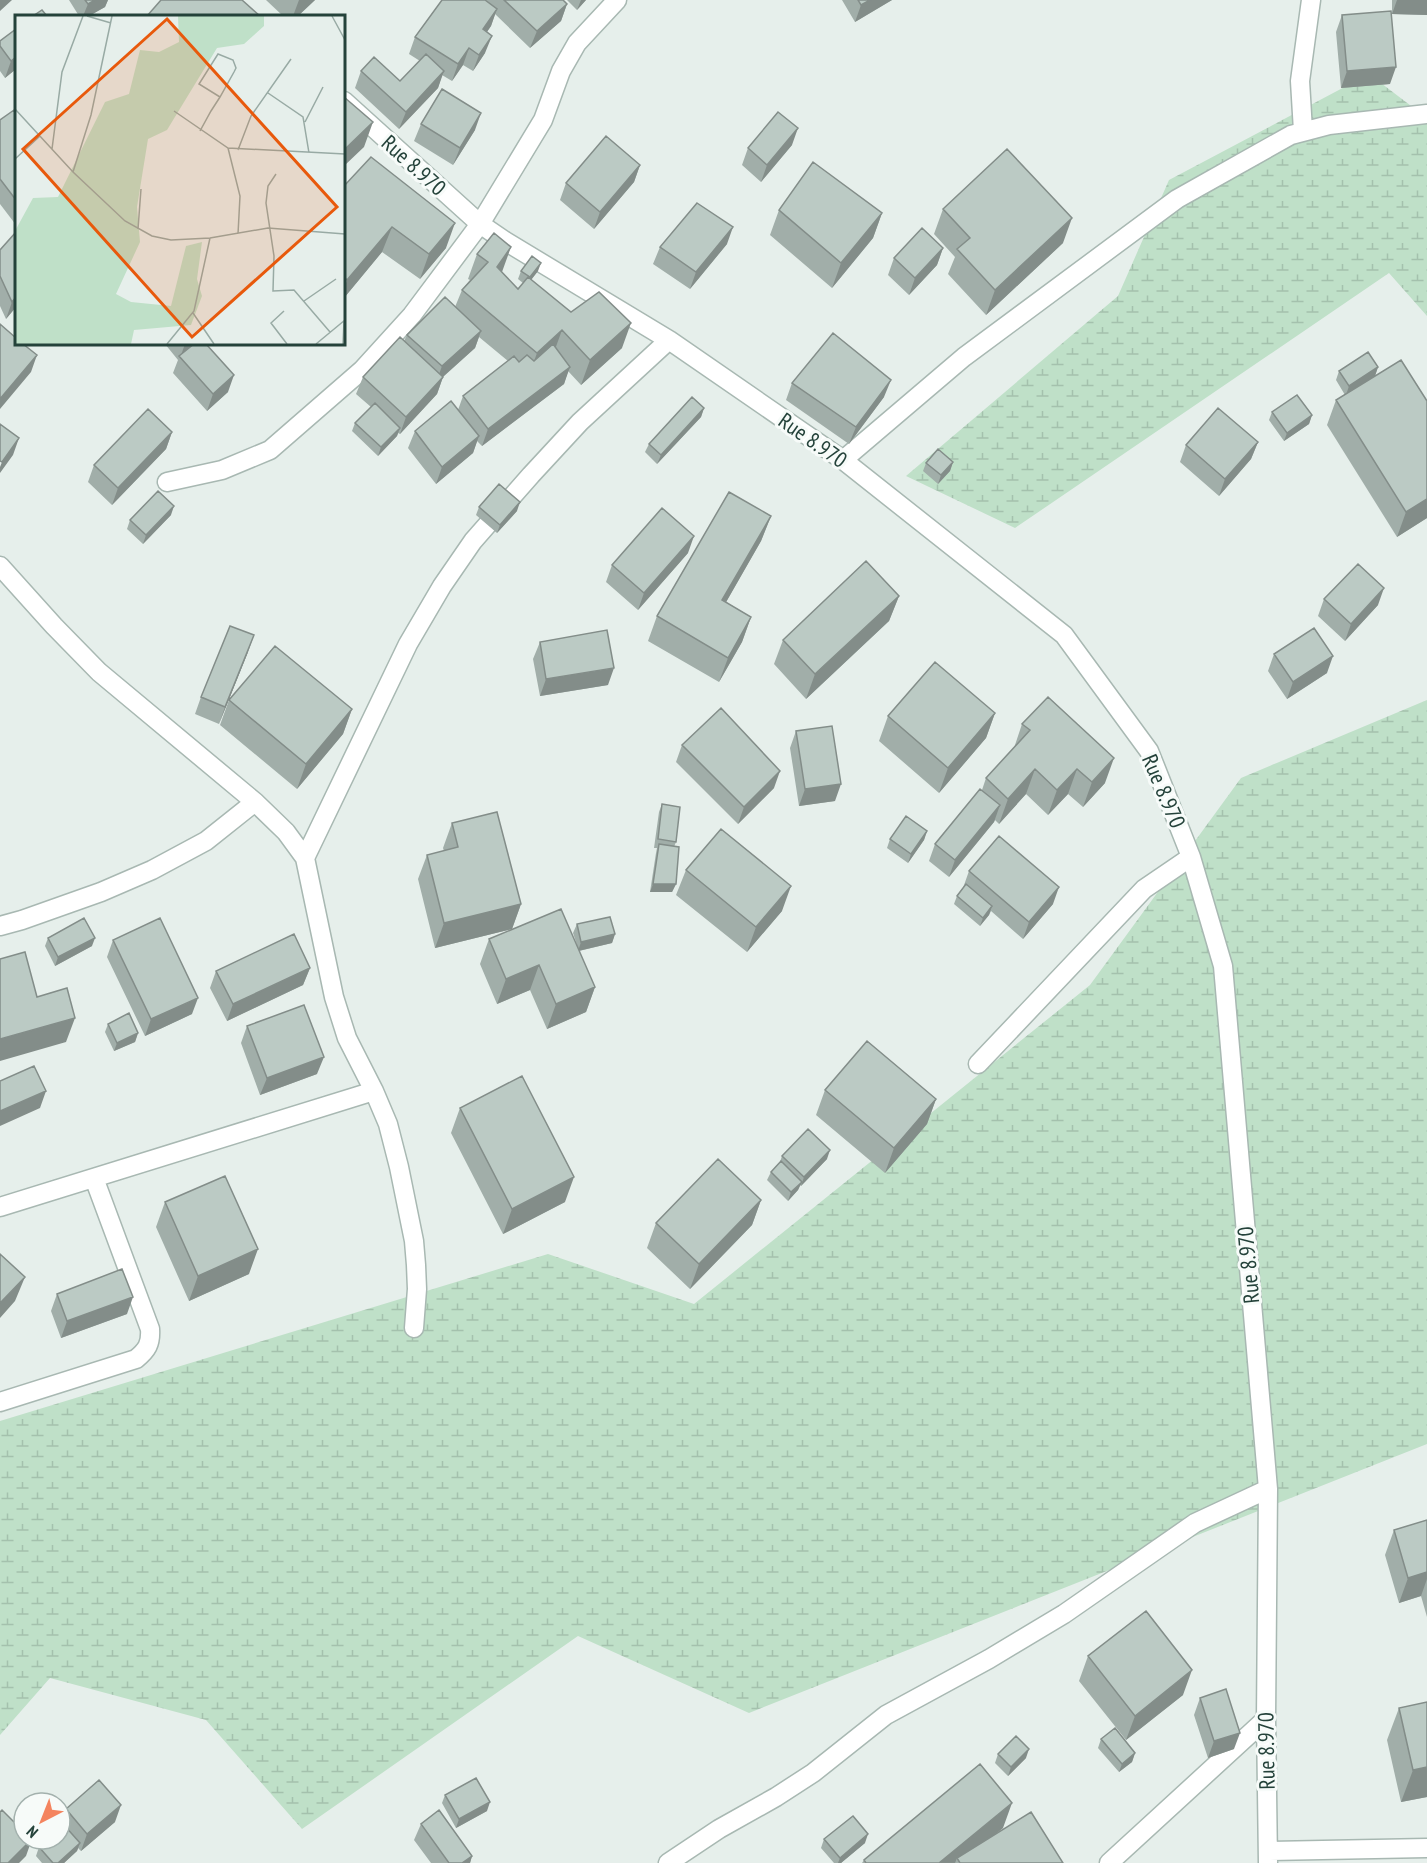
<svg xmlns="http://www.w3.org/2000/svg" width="1427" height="1863" font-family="'PT Sans Narrow',sans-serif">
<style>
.wetland{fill:url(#wetland-marsh)}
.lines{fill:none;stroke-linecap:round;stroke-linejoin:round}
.street-casing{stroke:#a8b8b2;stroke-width:21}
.street{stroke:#fff;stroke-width:18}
.wall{fill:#a1aea9}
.shaded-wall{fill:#838d89}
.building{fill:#bbcac4;stroke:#838d89;stroke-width:1.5}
.labels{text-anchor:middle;stroke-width:6;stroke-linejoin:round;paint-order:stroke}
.street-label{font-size:22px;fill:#24423a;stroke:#f7fbf9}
.inset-road{fill:none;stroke:#98aaa4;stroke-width:1.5}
.view{fill:#e8590c;fill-opacity:0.15;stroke:#e8590c;stroke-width:3}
.inset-edge{fill:none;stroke:#24423a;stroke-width:3}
</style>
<defs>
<pattern id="wetland-marsh" width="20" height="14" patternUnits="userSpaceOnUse" patternTransform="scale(1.5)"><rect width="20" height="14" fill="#bfe0c8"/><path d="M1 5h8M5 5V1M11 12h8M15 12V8" fill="none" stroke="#a4c1ad"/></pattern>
</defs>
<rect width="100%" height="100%" fill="#e6efeb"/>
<path class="wetland" d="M1369 74 1427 118V316L1389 273 1015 528 906 476 1118 296 1169 180Z
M1427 700V1444L749 1713 578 1636 302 1829 206 1720 50 1678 0 1735V1421L548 1254 694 1304 1090 985 1241 778Z"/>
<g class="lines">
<defs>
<path id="street" d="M344 101 480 224 505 241 669 340 843 460 1064 635 1149 751 1191 857 1223 966 1268 1489 1266 1719 1268 1863
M1303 131 1300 81 1311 0
M843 460 964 357 1177 199 1291 135 1329 125 1427 114
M167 482 222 470 270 450 362 370 412 315 480 224 543 120 561 71 577 43 617 0
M0 566 54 626 99 672 255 802 286 832 305 858 334 997 347 1038 374 1091 388 1124 399 1167 414 1241 416 1265 417 1289 414 1328
M305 858 408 644 442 586 473 541 531 475 580 422 669 340
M0 926 22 920 101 892 152 870 206 841 255 802
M978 1064 1144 889 1191 857
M0 1207 374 1091
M0 1402 136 1359C147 1350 151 1344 150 1329L94 1178
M1268 1851 1427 1848
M668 1863 719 1829 776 1797 813 1773 886 1715 989 1659 1064 1614 1195 1523 1268 1489
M1109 1863 1266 1719"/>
</defs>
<use href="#street" class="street-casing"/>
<use href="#street" class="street"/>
</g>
<path class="wall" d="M69 0H108L105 7 89 16H79Z
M266 0H315L298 16H283Z
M442 0H563L567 4 561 21 530 48 495 14 491 26 487 32 485 53 473 71 463 65 452 81 442 75 438 88 399 129 355 88 361 71 400 81 420 61 409 54 415 37Z
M567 0H586L577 10Z
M842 0H892L855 22Z
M1392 0H1427V15L1392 14Z
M1342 15 1390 84 1341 88 1336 32Z
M0 41 16 69 5 78 0 71Z
M16 114V225L0 204V120Z
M421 124 475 130 453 165 414 141Z
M792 145 761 182 742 165 748 148Z
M640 165 634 182 594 229 560 200 566 183Z
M344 186 446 248 420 279 382 252 344 298Z
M943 209 1063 243 986 315 948 274 955 257 934 234Z
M779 210 882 213 873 238 832 288 770 235Z
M727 244 690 289 653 264 660 247Z
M943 248 937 265 909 295 888 275 894 258Z
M0 250 16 307 6 319 0 306Z
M477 254 502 272 518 289 523 283 518 279 521 271H538L531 280 571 312 622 348 581 385 568 371 564 384 482 446 477 441 473 453 436 484 408 448 415 431 458 410 463 396 508 361 479 337 475 348 443 377 437 394 400 434 398 433 397 436 378 456 352 431 355 423 371 407 356 394 363 377 404 341 407 335 455 307 462 290 470 280 468 279Z
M165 344H206L228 392 207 411 173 373 178 360Z
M1378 367 1375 376 1427 518 1397 537 1327 425 1336 400 1345 395 1336 380 1339 371Z
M792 383 884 397 849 444 786 400Z
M704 408 701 417 657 464 645 452 649 444Z
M1272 412 1312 415 1309 424 1284 441 1269 420Z
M172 432 166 449 112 505 88 482 94 465Z
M1258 442 1251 459 1219 496 1180 462 1186 445Z
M953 462 950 471 938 484 923 471 926 463Z
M479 507 517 511 497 533 476 515Z
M171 515 143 544 127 529 130 520Z
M771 516 761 541 726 602 751 617 742 642 719 682 648 641 657 616Z
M688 553 638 610 606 582 612 565Z
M899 596 889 621 806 699 774 664 783 640Z
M1324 599 1378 605 1345 641 1318 616Z
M540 642 608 685 540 696 533 659Z
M248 652 219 724 195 714 201 697Z
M1274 654 1327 673 1287 699 1268 671Z
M229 700 352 709 343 734 297 789 220 725Z
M995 713 986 738 939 793 879 741 888 716Z
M1022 724 1105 783 1083 807 1068 794 1048 815 1026 794 999 824 995 820 994 822 949 877 929 861 935 844 982 790 986 778 1014 748Z
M796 731 835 801 799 806 790 748Z
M682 745 774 788 738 824 676 762Z
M662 804 676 842 674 847 676 884 672 892H650L656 853 657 848H654L659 812Z
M452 823 521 904 512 929 435 948 418 879 427 855 444 851 443 848Z
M927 831 924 840 908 863 887 848 890 839Z
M686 870 782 911 747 952 676 895Z
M969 871 1053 904 1023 939 991 911 989 915 980 926 954 904 957 896 963 888Z
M577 924 615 934 612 943 579 951 595 987 586 1012 547 1029 530 990 497 1004 480 964 489 939 577 945 573 933Z
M48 938 92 946 55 966 45 946Z
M113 940 192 1014 145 1036 107 957Z
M310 968 303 985 227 1021 210 988 216 971Z
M108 1024 138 1033 135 1042 114 1051 105 1032Z
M247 1026 317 1074 260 1095 241 1043Z
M825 1090 936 1099 927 1124 885 1173 816 1115Z
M460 1108 565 1202 503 1234 451 1133Z
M782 1156 827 1159 801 1186 800 1185 798 1190 788 1201 767 1180 771 1172 780 1162Z
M761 1200 752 1225 690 1289 647 1248 656 1223Z
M165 1202 249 1274 189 1301 156 1227Z
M57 1294 127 1314 61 1338 51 1311Z
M1427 1520V1617L1421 1596 1399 1603 1385 1555 1394 1530Z
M1088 1656 1183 1695 1126 1740 1079 1681Z
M1200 1698 1234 1749 1208 1758 1194 1715Z
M1399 1708 1427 1797 1401 1802 1387 1740Z
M1101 1739 1135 1753 1132 1762 1119 1772 1098 1748Z
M998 1754 1026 1758 1008 1776 995 1763Z
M445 1795 487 1811 456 1828 442 1803Z
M66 1809 115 1822 81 1851 78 1848 77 1851 64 1863H42L36 1856 39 1847 61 1828 60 1826Z
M421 1824 472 1856 470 1863H431L414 1840Z
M1003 1828 993 1836 1063 1863H862L864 1860Z
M824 1839 865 1843 841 1863H834L821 1848Z"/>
<path class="shaded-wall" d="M0 0H12L0 11Z
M95 0H108L105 7 89 16H83L88 4Z
M299 0H315L298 16H293Z
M581 0H586L577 10Z
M870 0H892L855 22 861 5Z
M1397 0H1427V15L1392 14Z
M567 4 561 21 530 48 537 31Z
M497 9 491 26 477 46 483 29Z
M492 36 485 53 473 71 479 55Z
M469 48 463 65 452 81 458 64Z
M16 57V69L5 78 11 61Z
M1396 67 1390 84 1341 88 1347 71Z
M444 71 438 88 399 129 406 112Z
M481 113 475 130 453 165 460 148Z
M373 122 364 147 344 166V150Z
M798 128 792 145 761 182 767 165Z
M640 165 634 182 594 229 600 212Z
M882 213 873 238 832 288 841 263Z
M1072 218 1063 243 986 315 995 290Z
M455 223 446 248 420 279 429 254Z
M392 227 382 252 344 298V289L347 280Z
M733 227 727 244 690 289 696 272Z
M511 247 502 272 497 267Z
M943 248 937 265 909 295 915 278Z
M541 263 538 271 527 285 530 277Z
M16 297V307L6 319 12 302Z
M631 323 622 348 581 385 590 360Z
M562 330 553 355 528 378 537 353Z
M481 331 475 348 436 383 442 366Z
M185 344H202L180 358Z
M37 355 31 372 0 409V399Z
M570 367 564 384 482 446 488 429Z
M1378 367 1375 376 1346 395 1349 386Z
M234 375 228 392 207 411 213 394Z
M443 377 437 394 400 434 406 417Z
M891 380 884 397 849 444 856 427Z
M704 408 701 417 657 464 661 455Z
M1312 415 1309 424 1284 441 1287 433Z
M400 428 397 436 378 456 381 447Z
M172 432 166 449 112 505 118 488Z
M479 436 473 453 436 484 442 467Z
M19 438 13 455 0 473V467L2 462Z
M1258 442 1251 459 1219 496 1225 479Z
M953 462 950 471 938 484 941 475Z
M1427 499V518L1397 537 1406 512Z
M520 502 517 511 497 533 500 525Z
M174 506 171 515 143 544 146 535Z
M771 516 761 541 713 625 722 600Z
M694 536 688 553 638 610 644 593Z
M1384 588 1378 605 1345 641 1351 624Z
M899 596 889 621 806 699 815 674Z
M751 617 742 642 719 682 728 658Z
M254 635 248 652 219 724 225 707Z
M1333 656 1327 673 1287 699 1293 682Z
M614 668 608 685 540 696 546 679Z
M352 709 343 734 297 789 306 764Z
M995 713 986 738 939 793 948 768Z
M1114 758 1105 783 1083 807 1092 782Z
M1035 769 1026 794 999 824 1008 799Z
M1077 769 1068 794 1048 815 1057 790Z
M780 771 774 788 738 824 744 807Z
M841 784 835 801 799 806 805 789Z
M1000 805 994 822 949 877 955 860Z
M927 831 924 840 908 863 911 854Z
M653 884H676L672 892H650Z
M791 886 782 911 747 952 756 927Z
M1059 887 1053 904 1023 939 1029 922Z
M521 904 512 929 435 948 444 923Z
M992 906 989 915 980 926 983 918Z
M615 934 612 943 578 951 581 942Z
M95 938 92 946 55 966 58 957Z
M539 965 530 990 497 1004 506 979Z
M310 968 303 985 227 1021 233 1004Z
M595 987 586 1012 547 1029 556 1004Z
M198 998 192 1014 145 1036 151 1019Z
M75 1018 66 1042 0 1061V1039Z
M138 1033 135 1042 114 1051 117 1043Z
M324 1057 317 1074 260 1095 267 1078Z
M46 1091 40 1108 0 1126V1111Z
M936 1099 927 1124 885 1173 894 1148Z
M830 1150 827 1159 801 1186 804 1177Z
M574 1177 565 1202 503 1234 512 1209Z
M802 1182 798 1190 788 1201 791 1192Z
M761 1200 752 1225 690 1289 699 1264Z
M258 1249 249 1274 189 1301 198 1276Z
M25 1277 15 1301 0 1318V1303Z
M133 1297 127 1314 61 1338 67 1321Z
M1427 1572V1579L1421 1596 1399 1603 1408 1578Z
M1192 1670 1183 1695 1126 1740 1135 1716Z
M1240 1733 1234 1749 1208 1758 1214 1741Z
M1029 1749 1026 1758 1008 1776 1011 1767Z
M1135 1753 1132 1762 1119 1772 1122 1764Z
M1427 1767V1797L1401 1802 1413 1770Z
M490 1802 487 1811 456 1828 459 1819Z
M1012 1803 1003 1828 960 1863 957 1858 955 1863H939Z
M121 1805 115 1822 81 1851 87 1834Z
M868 1834 865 1843 841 1863H838L840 1858Z
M32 1839 26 1856 19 1863H8Z
M80 1843 77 1851 64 1863H58Z
M472 1856 470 1863H462Z"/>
<path class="building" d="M85 0H95L88 4Z
M161 0H242L260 16H147Z
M442 0H485L497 9 483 29 492 36 479 55 469 48 458 64 415 37Z
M504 0H563L567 4 537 31Z
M858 0H870L861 5Z
M42 10 47 16H33Z
M1391 11 1396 67 1347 71 1342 15Z
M16 29V57L11 61 0 46V41Z
M426 54 444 71 406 112 361 71 374 57 400 81Z
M442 89 481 113 460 148 421 124Z
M344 97 373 122 344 150Z
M14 110 16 114V200L0 179V120Z
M778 112 798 128 767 165 748 148Z
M606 136 640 165 600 212 566 183Z
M1007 149 1072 218 995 290 957 249 970 238 943 209Z
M371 157 455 223 429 254 392 227 347 280 344 277V186Z
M813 162 882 213 841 263 779 210Z
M697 203 733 227 696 272 660 247Z
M922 228 943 248 915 278 894 258Z
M16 232V297L12 302 0 276V250Z
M494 233 511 247 497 267 518 289 528 277 571 312 599 292 631 323 590 360 562 330 537 353 462 290 488 262 477 254Z
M532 256 541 263 530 277 521 271Z
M445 297 481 331 442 366 407 335Z
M0 324 16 338V344H23L37 355 0 399Z
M833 333 891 380 856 427 792 383Z
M400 337 443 377 406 417 363 377Z
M194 344H206L234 375 213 394 179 356Z
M553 344 570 367 488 429 463 396 514 356 519 362 527 355 534 361Z
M1368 352 1378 367 1349 386 1339 371Z
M1401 360 1427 401V499L1406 512 1336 400Z
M1297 395 1312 415 1287 433 1272 412Z
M692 397 704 408 661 455 649 444Z
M451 401 479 436 442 467 415 431Z
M375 403 400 428 381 447 355 423Z
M1218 408 1258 442 1225 479 1186 445Z
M148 409 172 432 118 488 94 465Z
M0 424 19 438 2 462 0 461Z
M938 449 953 462 941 475 926 463Z
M499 484 520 502 500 525 479 507Z
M158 491 174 506 146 535 130 520Z
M729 492 771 516 722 600 751 617 728 658 657 616Z
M662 508 694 536 644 593 612 565Z
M866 561 899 596 815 674 783 640Z
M1358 564 1384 588 1351 624 1324 599Z
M230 626 254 635 225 707 201 697Z
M1314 628 1333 656 1293 682 1274 654Z
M607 630 614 668 546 679 540 642Z
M275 646 352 709 306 764 229 700Z
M935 662 995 713 948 768 888 716Z
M1048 697 1114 758 1092 782 1077 769 1057 790 1035 769 1008 799 986 778 1030 730 1022 724Z
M721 708 780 771 744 807 682 745Z
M832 726 841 784 805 789 796 731Z
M980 789 1000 805 955 860 935 844Z
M662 804 680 807 676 842 658 839Z
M497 812 521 904 444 923 427 855 458 847 452 823Z
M906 816 927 831 911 854 890 839Z
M721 829 791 886 756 927 686 870Z
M999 836 1059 887 1029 922 969 871Z
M659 844 679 847 676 884H653Z
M966 884 992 906 983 918 957 896Z
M561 909 595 987 556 1004 539 965 506 979 489 939Z
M610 917 615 934 581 942 577 924Z
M84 918 95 938 58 957 48 938Z
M160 918 198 998 151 1019 113 940Z
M294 934 310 968 233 1004 216 971Z
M25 952 37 997 67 988 75 1018 0 1039V959Z
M304 1005 324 1057 267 1078 247 1026Z
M129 1013 138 1033 117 1043 108 1024Z
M867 1041 936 1099 894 1148 825 1090Z
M34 1066 46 1091 0 1111V1081Z
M522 1076 574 1177 512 1209 460 1108Z
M808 1129 830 1150 804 1177 782 1156Z
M718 1159 761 1200 699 1264 656 1223Z
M781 1161 802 1182 791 1192 771 1172Z
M225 1176 258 1249 198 1276 165 1202Z
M0 1254 25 1277 0 1303Z
M122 1269 133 1297 67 1321 57 1294Z
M1427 1520V1572L1408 1578 1394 1530Z
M1146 1611 1192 1670 1135 1716 1088 1656Z
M1226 1689 1240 1733 1214 1741 1200 1698Z
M1427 1702V1767L1413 1770 1399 1708Z
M1115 1728 1135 1753 1122 1764 1101 1739Z
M1016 1736 1029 1749 1011 1767 998 1754Z
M980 1764 1012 1803 939 1863H866L864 1860Z
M476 1778 490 1802 459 1819 445 1795Z
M99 1780 121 1805 87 1834 66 1809Z
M2 1810 24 1832V1839H32L8 1863H0V1812Z
M439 1810 472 1856 462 1863H449L421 1824Z
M1031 1812 1063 1863H960L957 1858Z
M853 1816 868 1834 840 1858 824 1839Z
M64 1825 80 1843 58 1863H53L39 1847 48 1839H60V1828Z"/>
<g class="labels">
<g class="street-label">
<text transform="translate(414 165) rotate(42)" y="8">Rue 8.970</text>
<text transform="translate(813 440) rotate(35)" y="8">Rue 8.970</text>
<text transform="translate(1164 791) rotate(67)" y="8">Rue 8.970</text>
<text transform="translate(1248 1265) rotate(-95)" y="8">Rue 8.970</text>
<text transform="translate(1266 1751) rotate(-91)" y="8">Rue 8.970</text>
</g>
</g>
<g transform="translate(15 15)">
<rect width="330" height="330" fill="#e6efeb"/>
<path d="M163 1H249V11L229 29 202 33 152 115 133 124 122 192 125 227 101 279 116 287 156 291 171 231 187 227 182 264 187 281 176 310 119 315 116 329H0V216L18 183 43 182 90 87 114 79 125 35 144 37 164 27Z" fill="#bfe0c8"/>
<path class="inset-road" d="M72 1 96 8M317 1 330 25M253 78 288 102 294 138M0 94 58 157 110 206 137 221 156 225 195 223 253 213 330 219M159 96 213 133 330 139M290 107 308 72M185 116 196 96 205 82 219 57 221 53 218 45 203 39 184 69 205 82M213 133 225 181 223 219M37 134 47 57 68 1M223 135 236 101 276 44M0 144 25 121M58 157 76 100 97 1M261 159 253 171 251 188 259 241 258 276 279 275 315 317M123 214 126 174M289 286 321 264M269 296 256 308 272 329M178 298 199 329M152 329 179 296 195 223M301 329 330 305M328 329 329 306"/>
<path class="view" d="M152 4 322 192 177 322 8 134Z"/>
<rect width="330" height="330" class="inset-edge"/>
</g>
<g transform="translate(42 1821) rotate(222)"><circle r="28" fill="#f7fbf9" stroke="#a3b1ad" stroke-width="1.5"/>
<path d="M0-4.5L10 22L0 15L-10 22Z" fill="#f4845f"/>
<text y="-9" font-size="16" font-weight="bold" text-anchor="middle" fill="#24423a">N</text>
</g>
</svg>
